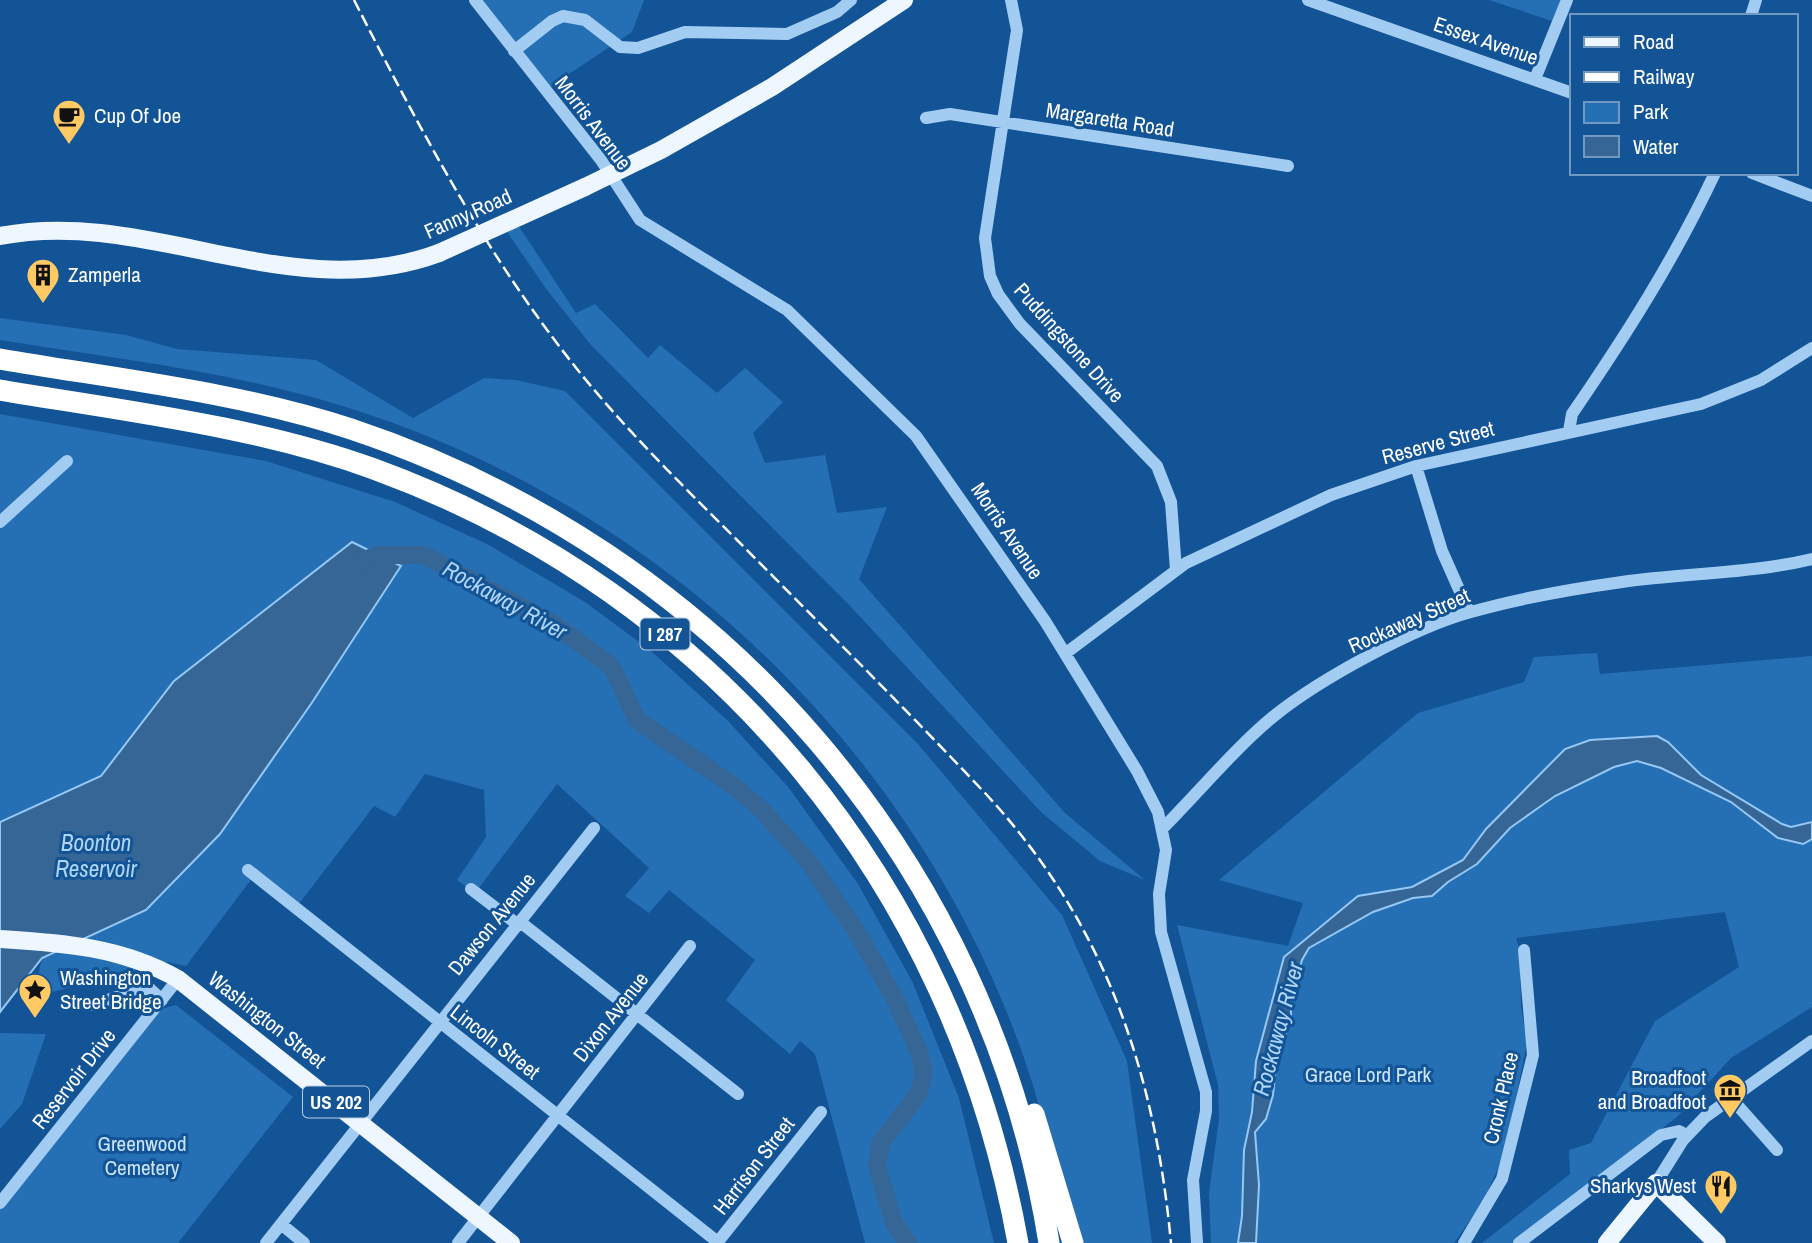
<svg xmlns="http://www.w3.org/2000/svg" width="1812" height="1243" font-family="'Archivo Narrow',sans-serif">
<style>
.green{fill:#256fb5}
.water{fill:#366695;stroke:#95c8f6;stroke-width:2}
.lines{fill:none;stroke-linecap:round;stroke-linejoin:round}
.river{stroke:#366695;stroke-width:18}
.minor{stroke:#a3ccf3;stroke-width:12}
.major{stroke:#eef6ff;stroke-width:18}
.highway{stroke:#fff;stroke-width:21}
.rail{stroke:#fff;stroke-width:2.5;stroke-dasharray:12 5;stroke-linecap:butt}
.major-bridge{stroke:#eef6ff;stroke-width:18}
.labels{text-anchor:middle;stroke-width:6;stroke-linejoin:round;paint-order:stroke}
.shield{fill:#135496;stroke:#b8cce0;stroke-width:2}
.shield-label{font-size:19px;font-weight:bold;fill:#fff}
.street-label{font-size:21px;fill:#fff;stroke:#135496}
.poi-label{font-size:21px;fill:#fff;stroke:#135496;text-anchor:start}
.park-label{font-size:21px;fill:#cae5fd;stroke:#135496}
.water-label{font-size:23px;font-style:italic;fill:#afd6f9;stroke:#135496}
</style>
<rect width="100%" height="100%" fill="#135496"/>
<path class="green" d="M482 0H644L632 32 545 90Z
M1489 0H1568L1558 23Z
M516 222 576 313 595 304 648 358 660 345 717 393 745 368 783 402 753 433 765 463 825 455 837 513 887 507 859 579 1065 813 1145 880 1100 861 1041 812 852 608 591 345 547 290 505 229Z
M0 318 126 335 177 349 316 360 413 418 484 378 516 380 565 391 918 744 1062 915 1127 1061 1152 1243H1070C1058 1181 1045 1118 1024 1058 917 750 661 507 352 409 238 372 118 359 0 340Z
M0 414 266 461 395 502 487 544 585 602 650 650 728 721 789 788 858 884 912 981 959 1098 994 1243H865L815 1054 800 1041 790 1054 726 1000 755 960 669 890 649 913 625 896 649 868 557 784 475 893 457 880 486 837 484 790 425 774 395 817 374 806 295 909 253 877 186 966 167 962 33 997 42 958 146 910 220 834 311 704 401 567 352 543 174 681 101 776 0 822Z
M1597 653 1600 674 1812 656V1007L1731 1058 1677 1117 1513 1243H1482L1570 1174 1569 1150 1591 1143 1655 1021 1739 967 1725 912 1516 938 1520 951 1521 1007 1527 1042 1506 1151 1482 1204 1454 1243H1211L1209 1193 1219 1119 1218 1085 1177 925 1288 946 1303 903 1219 880 1418 713 1524 682 1534 657Z
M176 1005 293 1097 178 1243H0V1204L150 1012Z
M0 1033 46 1034 22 1104 0 1129Z"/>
<path class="water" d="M352 542 401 566 311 704 220 834 146 910 42 958 0 1012V822L101 776 174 681Z
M1657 736 1668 742 1701 775 1782 824 1791 827 1812 822V839L1803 844 1778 838 1731 802 1661 768 1637 761 1614 767 1555 796 1510 828 1477 864 1448 882 1432 896 1413 898 1373 912 1309 948 1302 960 1291 997V1019L1277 1058 1273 1095 1266 1119 1255 1132 1259 1185 1256 1243H1238L1242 1216 1244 1150 1252 1112 1256 1061 1284 957 1358 896 1412 887 1463 860 1486 829 1565 749 1590 740Z"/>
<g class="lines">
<path class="river" d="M356 564 377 555H424L554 624 612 667 637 720 734 786 761 809 808 861 855 929 893 995 919 1052 924 1073 919 1093 881 1143 877 1166 894 1223 908 1243"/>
<path class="minor" d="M475 0 601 160 640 220 787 310 916 436 1045 621 1137 771 1158 812 1166 850 1159 894 1161 932 1206 1092V1111L1193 1180 1197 1243
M1011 0 1017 30 985 238 990 276 998 294 1020 324 1157 466 1171 502 1176 570
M1308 0 1572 93
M1751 16 1756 0
M514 51 552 21 563 16 585 20 620 47 638 48 685 32 787 34 837 12 851 0
M1535 79 1567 0
M926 118 950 114 1288 166
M1752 173 1812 196
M1569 431 1572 414C1626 335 1674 260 1715 173
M1416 466 1442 551 1469 612
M0 522 67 461
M1066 653 1186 563 1331 495 1416 466 1701 404 1761 380 1812 348
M1162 829C1198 793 1235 748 1274 716 1320 679 1415 627 1471 612 1520 598 1572 589 1622 582 1686 573 1749 574 1812 559
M248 870 719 1243
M471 889 517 924
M519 921 738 1094
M76 1002 90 1005 144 989H150L162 1000
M1731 1098 1777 1150
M1656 1183 1683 1140 1705 1117 1812 1041
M0 1203 178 979
M281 1224 304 1243
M266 1243 594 828
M458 1243 690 946
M717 1243 821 1112
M1464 1243 1502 1179 1533 1055 1524 950
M1519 1243 1661 1135 1679 1131 1687 1135"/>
<path class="major" d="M585 187 661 150 772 87 904 0
M0 236C148 207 291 308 439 253
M0 939C64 943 122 947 178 979L511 1243
M1607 1243 1656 1183 1717 1243"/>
<path class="highway" d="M0 359C117 379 238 392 351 429 718 551 988 860 1049 1243
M0 390C125 411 255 426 374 469 717 594 954 886 1018 1243
M1034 1114 1073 1243"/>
<path class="rail" d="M354 0C421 131 488 259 581 374 629 433 683 486 737 540 820 624 904 707 985 793 1104 921 1155 1071 1171 1243"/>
<path class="major-bridge" d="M439 253 585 187"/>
</g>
<defs>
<symbol id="cafe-pin" viewBox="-11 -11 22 30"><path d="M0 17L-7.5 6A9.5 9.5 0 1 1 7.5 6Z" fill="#ffc964" stroke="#135496"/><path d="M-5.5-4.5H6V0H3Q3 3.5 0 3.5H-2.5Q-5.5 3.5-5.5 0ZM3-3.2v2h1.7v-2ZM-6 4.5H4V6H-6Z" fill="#111"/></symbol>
<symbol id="building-pin" viewBox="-11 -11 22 30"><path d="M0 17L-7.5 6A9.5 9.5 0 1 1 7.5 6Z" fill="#ffc964" stroke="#135496"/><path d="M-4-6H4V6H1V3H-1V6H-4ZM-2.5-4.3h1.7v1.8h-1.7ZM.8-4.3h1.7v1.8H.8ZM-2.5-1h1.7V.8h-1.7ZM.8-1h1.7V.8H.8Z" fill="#111"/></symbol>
<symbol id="sight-pin" viewBox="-11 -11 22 30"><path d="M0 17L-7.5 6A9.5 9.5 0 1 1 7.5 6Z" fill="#ffc964" stroke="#135496"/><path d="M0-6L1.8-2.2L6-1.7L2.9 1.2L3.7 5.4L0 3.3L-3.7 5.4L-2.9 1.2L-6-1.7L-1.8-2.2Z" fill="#111"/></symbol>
<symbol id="museum-pin" viewBox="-11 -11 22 30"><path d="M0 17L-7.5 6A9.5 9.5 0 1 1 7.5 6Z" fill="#ffc964" stroke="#135496"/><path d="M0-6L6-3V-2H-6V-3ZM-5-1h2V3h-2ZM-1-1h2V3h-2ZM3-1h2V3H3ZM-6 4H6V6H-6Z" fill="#111"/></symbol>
<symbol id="restaurant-pin" viewBox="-11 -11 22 30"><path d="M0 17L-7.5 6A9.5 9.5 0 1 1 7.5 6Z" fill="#ffc964" stroke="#135496"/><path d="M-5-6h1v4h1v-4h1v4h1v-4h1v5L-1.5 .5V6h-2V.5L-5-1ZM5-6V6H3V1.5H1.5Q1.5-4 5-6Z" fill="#111"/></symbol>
</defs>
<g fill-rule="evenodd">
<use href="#cafe-pin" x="50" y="97" width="38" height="52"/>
<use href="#building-pin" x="24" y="256" width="38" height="52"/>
<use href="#sight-pin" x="16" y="971" width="38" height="52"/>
<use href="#museum-pin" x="1711" y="1071" width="38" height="52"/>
<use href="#restaurant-pin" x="1702" y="1167" width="38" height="52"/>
</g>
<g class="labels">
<g class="shield">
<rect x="640.5" y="618.5" width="49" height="31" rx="5"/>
<rect x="303" y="1086.5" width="66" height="31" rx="5"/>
</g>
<g class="shield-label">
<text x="665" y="641">I 287</text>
<text x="336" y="1109">US 202</text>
</g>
<g class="street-label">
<text transform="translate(1486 41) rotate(19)" y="7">Essex Avenue</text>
<text transform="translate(1110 120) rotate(9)" y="7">Margaretta Road</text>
<text transform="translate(593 123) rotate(53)" y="7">Morris Avenue</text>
<text transform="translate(468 214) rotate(-24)" y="7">Fanny Road</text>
<text transform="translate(1069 343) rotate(48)" y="7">Puddingstone Drive</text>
<text transform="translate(1438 443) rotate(-15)" y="7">Reserve Street</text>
<text transform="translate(1007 531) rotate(56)" y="7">Morris Avenue</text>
<text transform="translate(1409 621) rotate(-24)" y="7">Rockaway Street</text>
<text transform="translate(492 924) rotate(-51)" y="7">Dawson Avenue</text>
<text transform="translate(611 1017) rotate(-52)" y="7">Dixon Avenue</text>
<text transform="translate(267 1020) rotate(38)" y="7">Washington Street</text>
<text transform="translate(495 1042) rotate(38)" y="7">Lincoln Street</text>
<text transform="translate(74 1079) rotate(-52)" y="7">Reservoir Drive</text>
<text transform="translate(1501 1098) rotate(-77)" y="7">Cronk Place</text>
<text transform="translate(754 1166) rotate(-52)" y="7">Harrison Street</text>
</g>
<g class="poi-label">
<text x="94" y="123">Cup Of Joe</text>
<text x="68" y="282">Zamperla</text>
<text x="60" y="985">Washington<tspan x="60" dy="24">Street Bridge</tspan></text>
<text x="1706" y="1085" text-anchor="end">Broadfoot<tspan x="1706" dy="24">and Broadfoot</tspan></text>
<text x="1696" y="1193" text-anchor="end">Sharkys West</text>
</g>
<g class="park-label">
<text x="1368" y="1082">Grace Lord Park</text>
<text x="142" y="1151">Greenwood<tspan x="142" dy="24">Cemetery</tspan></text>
</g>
<g class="water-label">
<text transform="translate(505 600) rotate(29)" y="8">Rockaway River</text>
<text x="96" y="851">Boonton<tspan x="96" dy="26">Reservoir</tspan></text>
<text transform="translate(1278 1029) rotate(-75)" y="8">Rockaway River</text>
</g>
</g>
<rect x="1570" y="14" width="228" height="161" fill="#135496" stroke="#7198c0" stroke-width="2"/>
<rect x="1584" y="37" width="35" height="10" fill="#eef6ff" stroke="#7198c0" stroke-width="2"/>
<text x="1633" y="49" font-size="21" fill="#ffffff">Road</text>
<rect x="1584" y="72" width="35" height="10" fill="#ffffff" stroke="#7198c0" stroke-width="2"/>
<text x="1633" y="84" font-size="21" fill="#ffffff">Railway</text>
<rect x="1584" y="102" width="35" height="21" fill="#256fb5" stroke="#7198c0" stroke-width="2"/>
<text x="1633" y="119" font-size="21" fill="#ffffff">Park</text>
<rect x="1584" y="136" width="35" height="21" fill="#366695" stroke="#7198c0" stroke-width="2"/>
<text x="1633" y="154" font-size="21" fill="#ffffff">Water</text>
</svg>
